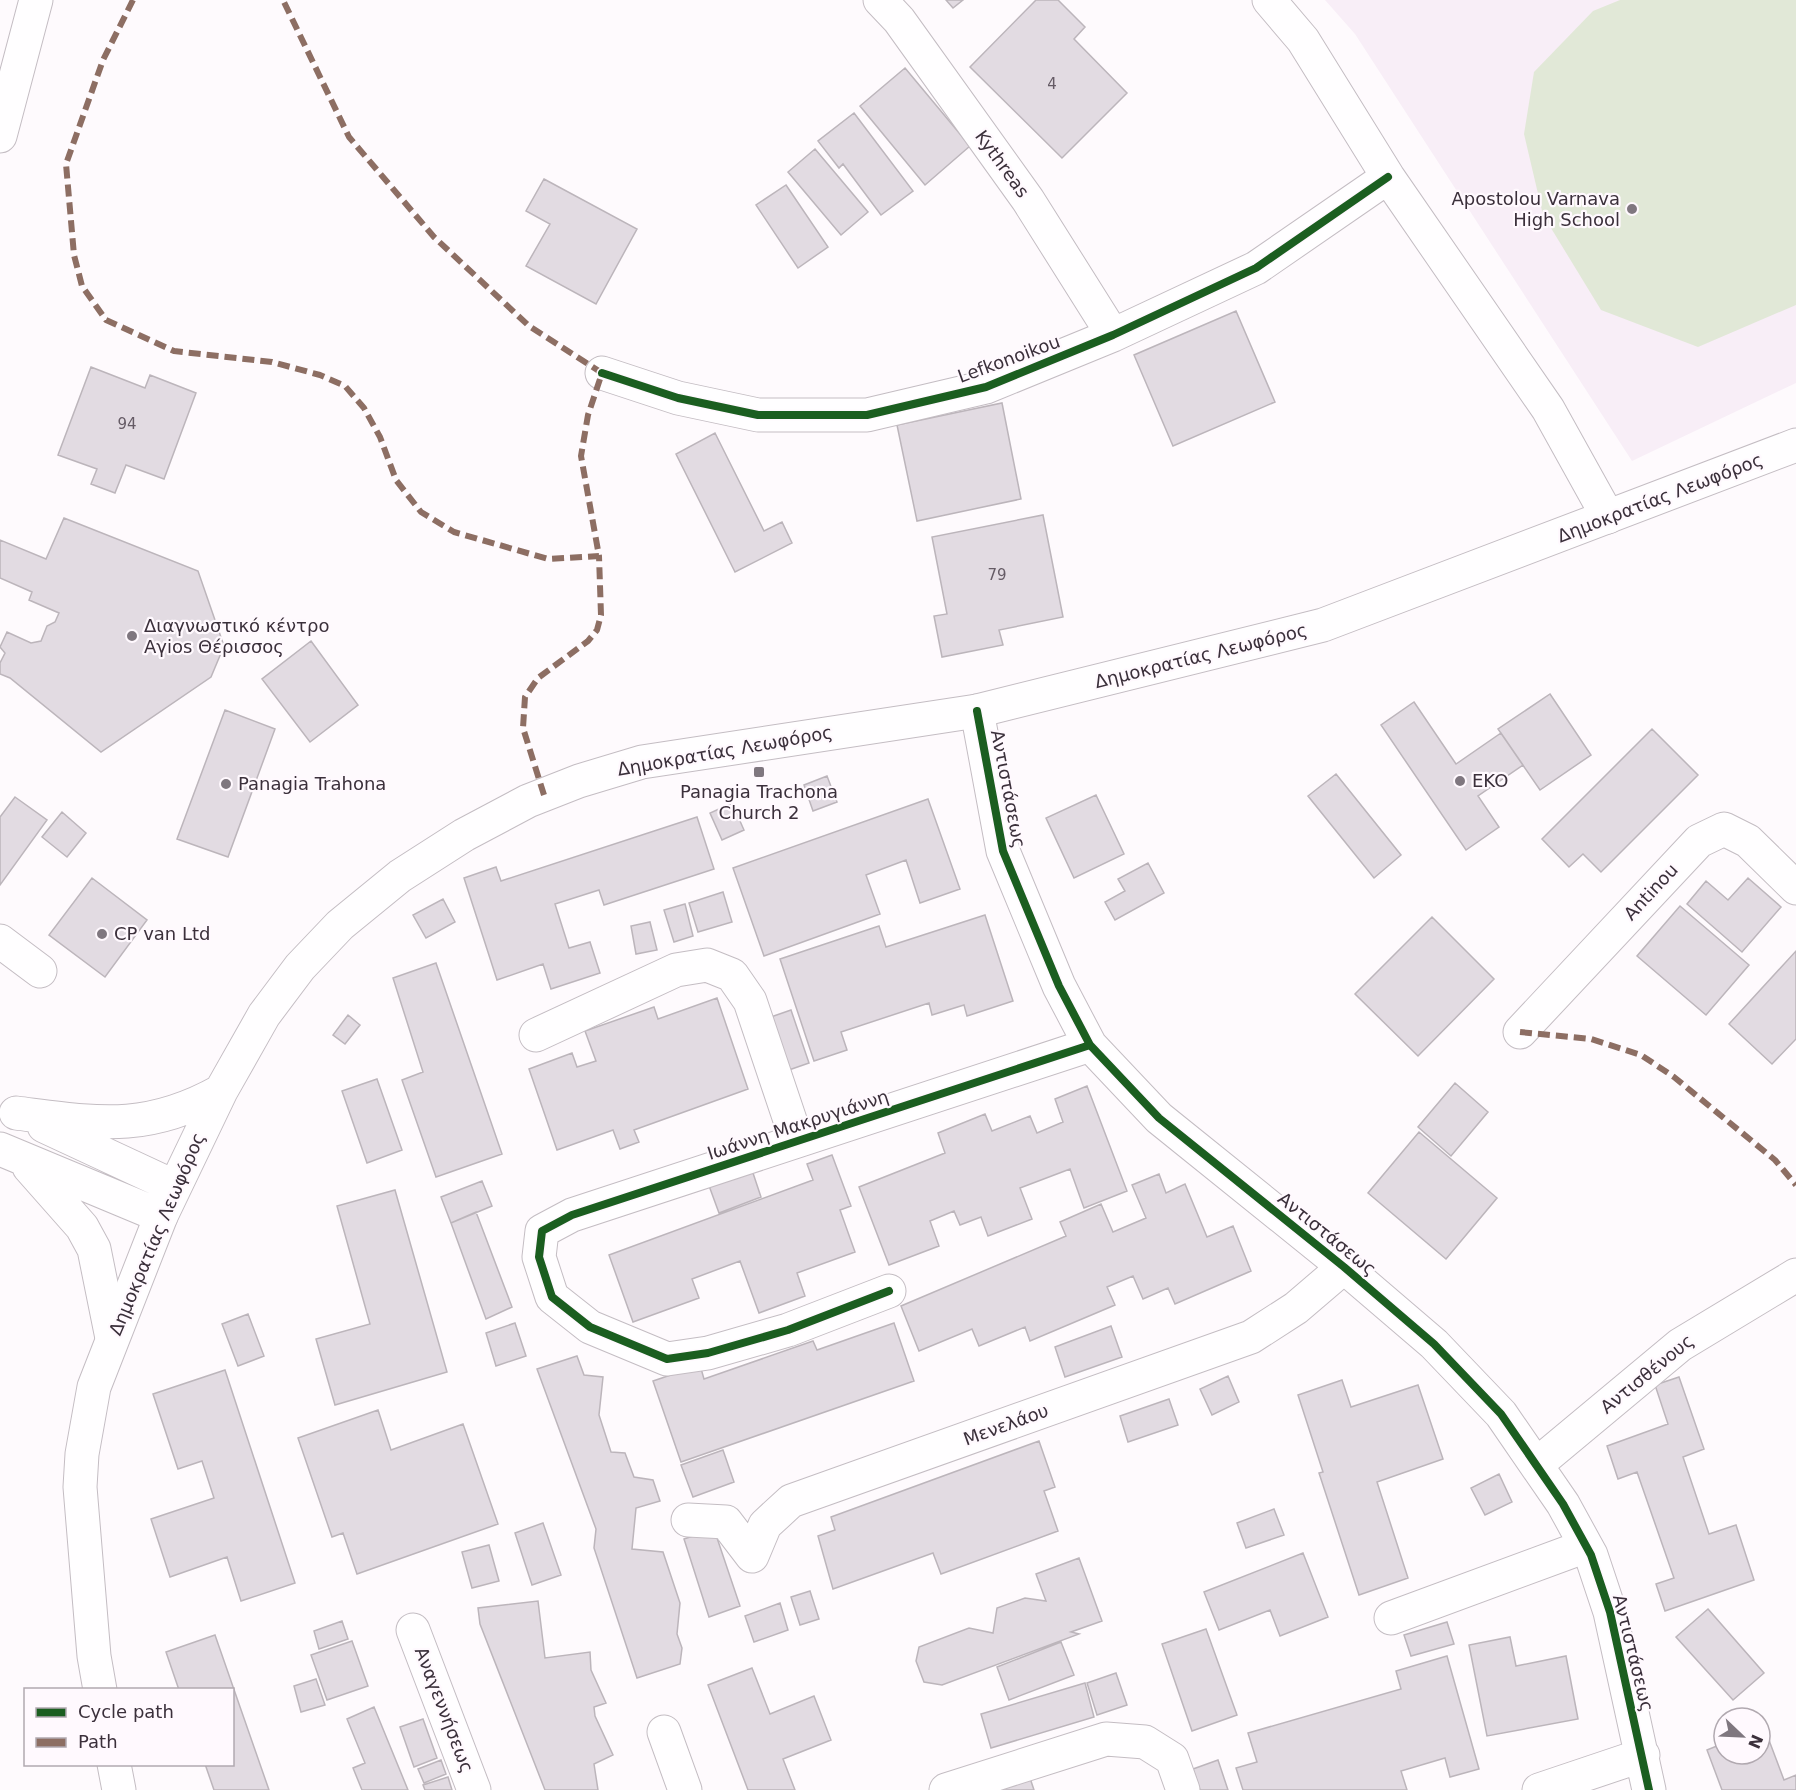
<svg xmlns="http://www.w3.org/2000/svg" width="1796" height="1790" font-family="'DejaVu Sans',sans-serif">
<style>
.built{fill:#f8eef7}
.green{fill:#e1e8d7}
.building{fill:#e2dbe2;stroke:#bcb5bb;stroke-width:1.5}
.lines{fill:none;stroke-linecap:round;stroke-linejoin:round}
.minor-casing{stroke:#c4bdc3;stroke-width:35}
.major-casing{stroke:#c4bdc3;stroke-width:35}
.minor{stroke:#fffeff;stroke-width:33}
.major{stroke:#fffeff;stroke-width:33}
.quiet{stroke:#8d6e63;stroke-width:6;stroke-dasharray:12 6;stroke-linecap:butt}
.cycleway-casing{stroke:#fff9fe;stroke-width:11}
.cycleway{stroke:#1b5e20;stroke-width:8}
.poi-dot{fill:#7f777f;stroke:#fff9fe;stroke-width:2}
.labels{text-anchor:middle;stroke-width:4.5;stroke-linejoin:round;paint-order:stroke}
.number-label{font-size:15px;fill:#655b65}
.street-label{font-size:18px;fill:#3b303b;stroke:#fff9fe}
.poi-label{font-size:18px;fill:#3b303b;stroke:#fff9fe;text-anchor:start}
</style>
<rect width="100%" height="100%" fill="#fefafd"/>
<path class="built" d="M1325 0H1796V383L1632 461 1355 34Z"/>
<path class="green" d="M1620 0H1796V305L1698 347 1601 310 1543 215 1524 134 1534 72 1593 11Z"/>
<path class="building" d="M946 0H963L953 8Z
M1036 0H1058L1085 27 1074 39 1127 93 1062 158 970 67Z
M905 68 970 146 925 185 860 106Z
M854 113 913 191 881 215 843 164 839 168 818 141Z
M815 149 868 212 841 235 788 172Z
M544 179 637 229 596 304 526 266 550 224 526 211Z
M786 185 828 247 798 268 756 205Z
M1236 311 1275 402 1173 446 1134 355Z
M91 367 145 388 150 375 196 393 164 479 126 465 115 493 91 484 97 469 58 455Z
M1002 403 1021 499 917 521 897 425Z
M715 433 764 531 782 522 792 543 735 572 676 454Z
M1043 515 1063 617 999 630 1003 645 942 657 934 616 947 614 932 537Z
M64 518 198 571 224 646 211 677 101 752 10 678 0 674V663L5 653 0 647 7 632 31 643 41 641 47 626 55 622 59 613 29 600 32 592 0 578V540L46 559Z
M311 641 358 705 310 742 262 679Z
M1550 694 1591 755 1540 790 1498 729Z
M1414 702 1456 764 1501 733 1523 765 1478 796 1499 827 1466 850 1381 725Z
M225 710 275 729 228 857 177 839Z
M1652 729 1698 775 1601 872 1583 854 1569 867 1542 839Z
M1336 774 1401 855 1374 878 1308 796Z
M827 776 837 802 813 811 804 785Z
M1096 795 1124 854 1074 878 1046 818Z
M15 797 47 820 0 885V817Z
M928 799 960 889 920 903 906 860 866 875 880 914 764 956 733 868Z
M732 803 744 830 722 840 710 813Z
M62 812 86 833 67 857 42 837Z
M697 817 714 869 604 905 599 890 555 904 569 948 590 942 600 973 551 989 543 964 497 980 464 878 496 867 501 881Z
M1148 863 1164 893 1115 920 1105 902 1125 891 1118 879Z
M92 878 147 920 105 977 49 935Z
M1748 878 1781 907 1742 952 1687 904 1706 881 1728 900Z
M723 892 732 922 698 932 689 903Z
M443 899 455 922 426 938 413 915Z
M685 904 693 936 674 942 664 910Z
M1680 906 1749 965 1706 1015 1637 956Z
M985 915 1013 1001 967 1016 964 1005 932 1015 929 1003 841 1032 847 1050 814 1061 780 959 879 926 886 947Z
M1432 917 1494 979 1418 1056 1355 994Z
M650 922 657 950 636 954 631 926Z
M1796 951V1039L1772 1064 1729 1024Z
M436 963 502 1154 436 1177 402 1080 423 1072 393 978Z
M717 998 748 1089 634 1130 639 1142 620 1149 613 1130 557 1150 529 1069 572 1053 577 1067 596 1061 585 1031 654 1007 658 1019Z
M791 1010 809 1063 786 1071 768 1018Z
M348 1015 360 1025 345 1044 333 1035Z
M377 1079 402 1150 367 1163 342 1091Z
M1455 1083 1488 1112 1451 1156 1418 1127Z
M1087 1086 1127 1191 1084 1208 1070 1169 1020 1188 1032 1219 988 1236 981 1217 960 1225 954 1211 930 1221 939 1246 889 1265 859 1187 945 1153 938 1133 985 1114 992 1131 1030 1116 1037 1133 1063 1122 1055 1099Z
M1419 1132 1497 1198 1446 1259 1368 1193Z
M832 1155 851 1206 840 1210 855 1252 797 1273 805 1296 759 1313 740 1261 692 1279 699 1298 633 1322 609 1255 813 1180 807 1164Z
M751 1167 761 1197 719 1213 708 1183Z
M1159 1174 1166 1193 1185 1184 1207 1237 1233 1226 1251 1271 1175 1304 1168 1288 1143 1299 1133 1276 1107 1287 1115 1305 1030 1341 1025 1327 979 1346 972 1329 919 1351 901 1306 1066 1236 1060 1222 1101 1204 1113 1232 1146 1218 1132 1185Z
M482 1181 492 1206 451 1223 441 1197Z
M395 1190 447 1372 335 1405 316 1339 370 1324 337 1206Z
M476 1212 512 1307 486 1319 451 1223Z
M248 1314 264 1356 238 1366 222 1324Z
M515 1323 526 1356 496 1366 486 1333Z
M894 1323 914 1381 681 1462 653 1381 700 1365 704 1379 813 1341 817 1350Z
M1111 1326 1122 1357 1065 1377 1055 1347Z
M577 1356 584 1375 603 1377 599 1415 611 1452 625 1453 634 1477 653 1480 660 1501 636 1508 632 1549 663 1552 680 1603 677 1634 682 1648 680 1664 637 1678 594 1548 596 1529 537 1369Z
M225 1370 295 1583 241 1601 227 1557 170 1577 151 1519 214 1498 202 1461 178 1469 153 1394Z
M1228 1376 1239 1402 1212 1415 1200 1389Z
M1679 1377 1704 1449 1683 1457 1709 1534 1736 1525 1754 1580 1665 1611 1656 1584 1674 1578 1637 1472 1618 1479 1607 1446 1668 1424 1655 1385Z
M1342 1380 1351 1407 1418 1385 1443 1459 1377 1482 1408 1578 1359 1595 1319 1473 1323 1472 1298 1395Z
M1169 1399 1178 1425 1128 1442 1120 1416Z
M378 1410 391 1450 463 1424 498 1524 357 1574 343 1533 332 1537 298 1438Z
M1039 1441 1055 1487 1044 1491 1058 1531 941 1574 933 1553 833 1589 818 1536 835 1530 831 1517Z
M723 1450 734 1482 693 1497 681 1465Z
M1499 1474 1512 1502 1485 1515 1471 1488Z
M1274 1509 1284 1535 1246 1548 1237 1523Z
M543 1523 561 1575 532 1585 515 1533Z
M714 1529 740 1606 709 1617 684 1539Z
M489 1545 499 1581 472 1588 462 1552Z
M1303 1553 1328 1617 1280 1636 1270 1610 1219 1630 1204 1592Z
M1079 1558 1102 1621 1071 1632 1079 1634 942 1685 924 1682 916 1661 919 1647 969 1628 993 1633 997 1608 1025 1598 1046 1601 1036 1574Z
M810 1591 819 1619 800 1625 791 1597Z
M538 1601 545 1658 590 1652 591 1670 606 1703 594 1707 595 1716 613 1755 594 1764 598 1790H545L480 1624 478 1608Z
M780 1603 788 1630 754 1642 745 1616Z
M1708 1609 1764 1673 1733 1700 1676 1637Z
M342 1621 348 1639 319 1649 314 1631Z
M1447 1622 1454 1644 1411 1656 1404 1635Z
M1206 1629 1237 1715 1192 1731 1162 1644Z
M215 1635 269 1790H214L205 1764H232V1690H179L166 1652Z
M1510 1637 1516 1666 1566 1656 1578 1719 1487 1736 1469 1645Z
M352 1641 368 1686 327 1700 311 1655Z
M1061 1642 1074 1675 1009 1700 997 1667Z
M1447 1656 1479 1769 1450 1777 1445 1758 1401 1771 1407 1790H1243L1236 1768 1257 1762 1248 1733 1401 1689 1396 1671Z
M752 1668 770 1714 814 1696 831 1740 783 1759 795 1790H748L708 1685Z
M1116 1673 1127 1705 1097 1715 1087 1683Z
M316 1679 325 1705 301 1712 294 1686Z
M1085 1683 1094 1717 991 1748 981 1714Z
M374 1707 408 1790H362L353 1768 365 1763 347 1719Z
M423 1719 437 1758 414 1767 400 1727Z
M1764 1727 1784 1780 1796 1775V1790H1722L1707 1750 1724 1743V1754H1760V1729Z
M441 1760 446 1774 424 1783 418 1769Z
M1218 1760 1228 1790H1200L1193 1769Z
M448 1777 452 1790H425L423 1785Z
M1030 1778 1034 1790H995Z"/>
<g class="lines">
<defs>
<path id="minor" d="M880 0 899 20 1028 200 1113 335
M1269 0 1303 40 1388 177 1548 409 1608 517
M602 373 678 398 758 415H867L986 387 1113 335 1256 268 1388 177
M977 711 1003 851 1059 986 1090 1045 1159 1118 1344 1267 1434 1344 1501 1414 1563 1504 1591 1555 1610 1612 1649 1790
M0 941 40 971
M1520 1032 1699 841 1724 829 1748 841 1796 888
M536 1035 676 970 707 965 732 975 750 1001 797 1141
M889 1291 788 1330 708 1353 667 1359 590 1327 552 1297 539 1257 542 1231 572 1215 1090 1045
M1536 1465 1680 1345 1796 1275
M688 1520 726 1522 752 1556
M752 1556 765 1525 791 1501 1251 1337 1296 1308 1344 1267
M1391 1618 1586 1546
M413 1630 474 1790
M100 1690 94 1656 80 1487 82 1454 94 1387 161 1216
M664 1732 685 1790
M114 1764 119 1790
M946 1790 1106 1739 1145 1742 1172 1759 1183 1790
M1539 1790 1643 1755"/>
<path id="major" d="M0 136 36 0
M16 1113C97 1123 146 1133 221 1091
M44 1126 173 1186
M0 1149 161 1216 221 1091 264 1015 300 967 340 925 400 876 464 835 528 801 579 781 642 762 977 711 1323 625 1796 445
M29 1167 82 1227 94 1249 112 1338"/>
</defs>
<use href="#minor" class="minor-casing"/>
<use href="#major" class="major-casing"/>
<use href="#minor" class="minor"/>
<use href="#major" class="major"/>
<path class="quiet" d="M133 0 103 60 66 164 74 255 82 286 106 320 174 351 272 362 320 375 345 386 364 408 380 437 396 480 421 512 454 532 548 559 599 556 581 456 588 415 602 373 529 326 434 237 349 137 283 0
M544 795 523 728 525 697 538 678 588 641 597 630 601 615 599 556
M1520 1032 1591 1039 1641 1055 1674 1077 1775 1160 1796 1185"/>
<defs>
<path id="cycleway" d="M602 373 678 398 758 415H867L986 387 1113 335 1256 268 1388 177
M977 711 1003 851 1059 986 1090 1045 1159 1118 1344 1267 1434 1344 1501 1414 1563 1504 1591 1555 1610 1612 1649 1790
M889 1291 788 1330 708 1353 667 1359 590 1327 552 1297 539 1257 542 1231 572 1215 1090 1045"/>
</defs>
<use href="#cycleway" class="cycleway-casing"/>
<use href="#cycleway" class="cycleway"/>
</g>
<g class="poi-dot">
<circle cx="1632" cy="209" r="6"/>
<circle cx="132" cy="636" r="6"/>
<rect x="753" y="766" width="12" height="12" rx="3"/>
<circle cx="1460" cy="781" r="6"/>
<circle cx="226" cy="784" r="6"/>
<circle cx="102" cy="934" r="6"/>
</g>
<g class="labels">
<g class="number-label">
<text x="1052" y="89">4</text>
<text x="127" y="429">94</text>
<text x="997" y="580">79</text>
</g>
<g class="street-label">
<text transform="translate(1002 164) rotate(54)" y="6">Kythreas</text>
<text transform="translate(1009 359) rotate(-20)" y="6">Lefkonoikou</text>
<text transform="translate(1660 498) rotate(-21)" y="6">Δημοκρατίας Λεωφόρος</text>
<text transform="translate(1201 656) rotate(-14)" y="6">Δημοκρατίας Λεωφόρος</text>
<text transform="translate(725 751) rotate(-10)" y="6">Δημοκρατίας Λεωφόρος</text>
<text transform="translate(1008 789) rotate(79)" y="6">Αντιστάσεως</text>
<text transform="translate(1651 892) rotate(-47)" y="6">Antinou</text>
<text transform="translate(798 1125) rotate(-18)" y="6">Ιωάννη Μακρυγιάννη</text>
<text transform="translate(157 1234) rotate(-67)" y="6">Δημοκρατίας Λεωφόρος</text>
<text transform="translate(1327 1234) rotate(39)" y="6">Αντιστάσεως</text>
<text transform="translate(1647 1374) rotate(-39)" y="6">Αντισθένους</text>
<text transform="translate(1006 1425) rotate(-20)" y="6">Μενελάου</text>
<text transform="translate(1633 1653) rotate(76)" y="6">Αντιστάσεως</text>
<text transform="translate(444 1710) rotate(69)" y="6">Αναγεννήσεως</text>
</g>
<g class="poi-label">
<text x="1620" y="205" text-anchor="end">Apostolou Varnava<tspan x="1620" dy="21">High School</tspan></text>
<text x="144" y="632">Διαγνωστικό κέντρο<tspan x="144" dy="21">Αγios Θέρισσος</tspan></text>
<text x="1472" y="787">EKO</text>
<text x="238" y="790">Panagia Trahona</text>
<text x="759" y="798" text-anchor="middle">Panagia Trachona<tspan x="759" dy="21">Church 2</tspan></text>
<text x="114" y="940">CP van Ltd</text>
</g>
</g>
<rect x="24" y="1688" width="210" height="78" fill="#fff9fe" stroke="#b1a9b0" stroke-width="1.5"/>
<rect x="36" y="1708" width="30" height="9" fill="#1b5e20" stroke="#b1a9b0" stroke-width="1.5"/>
<text x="78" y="1718" font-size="18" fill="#3b303b">Cycle path</text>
<rect x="36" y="1738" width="30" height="9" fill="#8d6e63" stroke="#b1a9b0" stroke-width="1.5"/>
<text x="78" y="1748" font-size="18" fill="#3b303b">Path</text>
<g transform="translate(1742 1736) rotate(113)"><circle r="28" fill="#fff9fe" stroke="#b1a9b0" stroke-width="1.5"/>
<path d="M0-4.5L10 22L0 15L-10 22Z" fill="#7f777f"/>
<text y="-9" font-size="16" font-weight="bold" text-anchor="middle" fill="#3b303b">N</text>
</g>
</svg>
